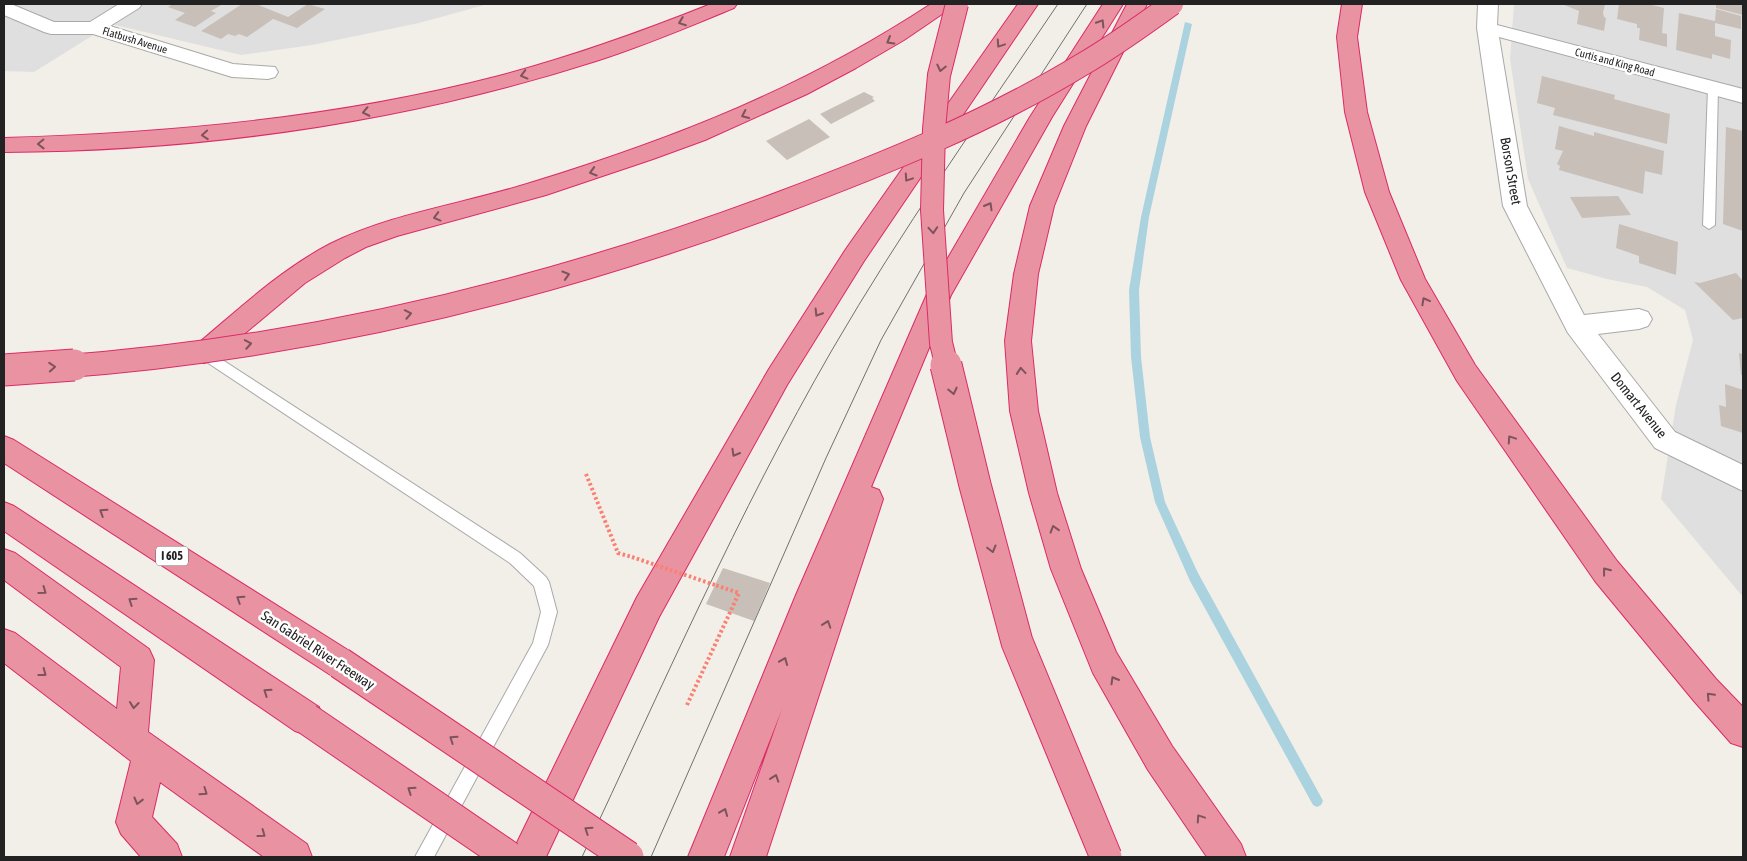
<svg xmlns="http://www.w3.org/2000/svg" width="1747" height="861" font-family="'Asap Condensed',sans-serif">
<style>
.residential{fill:#e0dfdf}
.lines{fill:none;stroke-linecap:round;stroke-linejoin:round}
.stream{fill:#aad3df;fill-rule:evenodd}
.building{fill:#c7bfb8}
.lane-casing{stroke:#a9a9a9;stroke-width:2}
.street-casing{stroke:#a9a9a9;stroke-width:2}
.highway-casing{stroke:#dc2a67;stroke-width:2}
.path{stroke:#fa8072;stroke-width:4;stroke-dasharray:2.5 2.5;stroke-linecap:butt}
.lane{fill:#fff;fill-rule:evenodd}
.street{fill:#fff;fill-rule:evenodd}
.highway{fill:#e892a2;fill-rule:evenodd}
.tram{stroke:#707070;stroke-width:1}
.highway-bridge-far1-casing{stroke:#dc2a67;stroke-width:24;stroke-linecap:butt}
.highway-bridge-casing{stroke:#dc2a67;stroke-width:33;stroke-linecap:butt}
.path-bridge{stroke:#fa8072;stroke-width:4;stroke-dasharray:2.5 2.5;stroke-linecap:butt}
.highway-bridge-far1{stroke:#e892a2;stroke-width:22}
.highway-bridge{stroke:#e892a2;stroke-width:31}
.oneway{stroke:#7b545c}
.labels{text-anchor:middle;stroke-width:5;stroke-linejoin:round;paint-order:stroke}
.far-street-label{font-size:11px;fill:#222;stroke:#fff}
.shield{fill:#fff;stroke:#646464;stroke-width:1}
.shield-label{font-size:12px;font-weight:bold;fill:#222}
.street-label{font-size:14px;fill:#222;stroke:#fff}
</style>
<rect width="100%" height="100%" fill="#f2efe9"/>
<path class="residential" d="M4 4H488L419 23 312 45 241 55 111 24 34 72 4 71Z
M1514 4H1743V597L1661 499 1676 405 1693 340 1685 310 1647 287 1607 279 1567 268 1528 179 1510 59Z"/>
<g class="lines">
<path class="stream" d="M1185 22 1192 24 1149 217 1139 290 1141 357 1150 437 1165 502 1198 573 1321 797 1323 801 1321 805 1317 807 1313 805 1190 581 1155 502 1140 437 1131 357 1129 290 1141 217Z"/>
</g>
<path class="building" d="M173 4H223L211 11 216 13 195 27 175 20 185 13 168 7Z
M242 4H256L288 17 308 4 325 9 297 28 273 19 247 37 239 34 235 36 228 34 221 39 201 31Z
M1562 4H1605L1603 13 1604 17 1606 18 1604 31 1577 24 1579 11Z
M1619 4H1648L1664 8 1662 33 1667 34V47L1639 40 1640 28H1637V24L1617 19Z
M1716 4H1743V15L1716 8Z
M1716 9 1741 16V29L1715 23V36L1731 40 1730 59 1712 54V59L1676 50 1679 13 1715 21Z
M1542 76 1615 95 1614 99 1670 114 1667 144 1553 115 1555 108 1537 103Z
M864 92 874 97 872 98 875 101 831 124 820 114Z
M809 119 830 137 787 160 766 141Z
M1559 126 1594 136V132L1664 151 1662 175 1645 171 1643 194 1559 170 1560 166 1557 164 1563 151 1555 149Z
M1726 127 1743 131V231L1723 224Z
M1618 196 1631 215 1582 218 1570 197Z
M1619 224 1678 242 1676 275 1639 263V256L1616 248Z
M1736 273 1743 281V318L1733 320 1694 282 1700 283Z
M1739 353 1743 354V376L1741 375Z
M1725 384 1743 390V433L1721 426 1719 405 1726 407Z
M723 568 770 583 754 621 706 604Z"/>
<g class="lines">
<defs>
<path id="lane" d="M1713 85 1718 88 1715 225 1709 229 1703 225 1708 88Z
M204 348 520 553 546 577 549 582 557 612 548 645 434 857H415L533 643 541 612 534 586 510 563 199 357 197 353 199 349Z"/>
<path id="street" d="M4 4H11L54 22H90L119 4H142L139 8 110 26 233 64 275 67 278 72 275 77 268 79 232 77 93 34H51L44 32 4 15Z
M1478 4H1498L1497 25 1743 89V103L1499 37 1527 206 1584 315 1639 309 1648 312 1652 319 1648 326 1639 329 1598 334 1675 432 1743 465V491L1655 448 1568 333 1503 206 1477 28Z"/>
<path id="highway" d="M711 4H737L734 8C688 27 643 46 596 61 405 122 204 151 4 152V138C171 133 337 118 499 76 571 57 641 32 711 4Z
M931 4H954L951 8 904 40 856 68 807 94 705 140 653 159 546 195 397 236 366 247 345 258 305 283 213 360 204 363 195 360 191 353 195 346C238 310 280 270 330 244 392 213 464 204 530 183 676 138 803 88 931 4Z
M1018 4H1038L864 261 787 385 659 617 546 857H510L637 597 769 369 846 249Z
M1103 4H1123L1052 117 951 295 871 487 879 490 883 499 766 857H730L782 709 724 857H688L796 595 927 294 1030 117Z
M1127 4H1147L1086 126 1054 206 1038 274 1031 341 1038 411 1057 493 1081 569 1116 652 1172 746 1241 844 1246 857H1207L1148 770 1093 673 1051 569 1029 493 1010 411 1005 341 1014 274 1030 206 1064 126Z
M1342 4H1362L1357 37 1367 112 1389 192 1425 279 1475 365 1617 561 1716 679 1743 707V747L1731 743 1694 701 1595 581 1457 381 1401 280 1365 192 1345 112 1337 37Z
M4 436 14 440 351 652 356 663 351 674 340 678 329 674 4 463Z
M4 502 14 506 319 707 323 719 319 731 307 735 295 731 4 531Z
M4 549 15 553 149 649 154 660 148 732 307 844 312 857H264L160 782 152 817 177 844 182 857H141L121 834 116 822 131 761 4 663V629L15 633 117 709 121 667 4 580Z"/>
</defs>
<use href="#lane" class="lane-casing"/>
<use href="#street" class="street-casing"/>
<use href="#highway" class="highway-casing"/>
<path class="path" d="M586 474 618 553 632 557
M687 705 739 593 715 585"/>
<use href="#lane" class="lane"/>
<use href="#street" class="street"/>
<use href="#highway" class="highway"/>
<path class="tram" d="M582 857C662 687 738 513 832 350 901 231 981 118 1058 4
M651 857 826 458 881 340 964 193 1087 4"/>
<defs>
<path id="highway-bridge-far1" d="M56 367C304 349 548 290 780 203 884 164 988 122 1083 64 1114 46 1143 25 1172 4
M947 367 941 343 932 210 934 129 939 75 957 4"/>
<path id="highway-bridge" d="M946 365 975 485 1017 642 1106 857
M4 370 74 365
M340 663 628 857
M307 719 509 857"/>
</defs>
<use href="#highway-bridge-far1" class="highway-bridge-far1-casing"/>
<use href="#highway-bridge" class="highway-bridge-casing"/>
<path class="path-bridge" d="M632 557 715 585"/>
<use href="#highway-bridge-far1" class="highway-bridge-far1"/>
<use href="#highway-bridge" class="highway-bridge"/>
</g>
<defs><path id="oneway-chevron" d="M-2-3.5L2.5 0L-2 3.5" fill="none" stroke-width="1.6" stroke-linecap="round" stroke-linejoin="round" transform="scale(1.25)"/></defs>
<g class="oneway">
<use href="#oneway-chevron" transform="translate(682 22) rotate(159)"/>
<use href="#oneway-chevron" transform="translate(1101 23) rotate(-58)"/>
<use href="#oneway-chevron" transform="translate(890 41) rotate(150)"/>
<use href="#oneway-chevron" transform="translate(1000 44) rotate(124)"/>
<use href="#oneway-chevron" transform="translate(941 68) rotate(103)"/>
<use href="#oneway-chevron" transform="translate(524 75) rotate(165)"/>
<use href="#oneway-chevron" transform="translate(366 112) rotate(168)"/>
<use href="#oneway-chevron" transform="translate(745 115) rotate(155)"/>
<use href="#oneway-chevron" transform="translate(205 135) rotate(176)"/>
<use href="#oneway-chevron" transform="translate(41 144) rotate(179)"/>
<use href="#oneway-chevron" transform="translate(593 172) rotate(163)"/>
<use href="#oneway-chevron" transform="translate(908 178) rotate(124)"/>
<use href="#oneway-chevron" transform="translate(989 206) rotate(-60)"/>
<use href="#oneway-chevron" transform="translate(437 217) rotate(165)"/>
<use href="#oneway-chevron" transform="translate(933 230) rotate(86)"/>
<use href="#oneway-chevron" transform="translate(566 275) rotate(-17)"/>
<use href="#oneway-chevron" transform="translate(1425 301) rotate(-119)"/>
<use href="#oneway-chevron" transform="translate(818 313) rotate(122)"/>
<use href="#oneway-chevron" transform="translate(408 314) rotate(-11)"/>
<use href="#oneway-chevron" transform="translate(248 344) rotate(-10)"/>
<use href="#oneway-chevron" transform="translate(52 367) rotate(-4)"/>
<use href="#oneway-chevron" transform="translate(1021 371) rotate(-95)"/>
<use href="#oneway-chevron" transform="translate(953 391) rotate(77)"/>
<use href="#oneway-chevron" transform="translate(1511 439) rotate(-124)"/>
<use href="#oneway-chevron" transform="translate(735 453) rotate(120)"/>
<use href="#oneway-chevron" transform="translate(103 512) rotate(-147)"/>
<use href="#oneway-chevron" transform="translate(1054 529) rotate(-107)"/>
<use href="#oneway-chevron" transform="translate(992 549) rotate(75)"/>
<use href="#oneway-chevron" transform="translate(1606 571) rotate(-128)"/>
<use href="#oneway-chevron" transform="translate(43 591) rotate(36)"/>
<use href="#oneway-chevron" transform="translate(240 599) rotate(-147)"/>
<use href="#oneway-chevron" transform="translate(132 601) rotate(-146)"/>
<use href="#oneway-chevron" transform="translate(827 624) rotate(-71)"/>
<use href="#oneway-chevron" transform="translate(784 661) rotate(-68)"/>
<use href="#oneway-chevron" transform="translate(43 673) rotate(37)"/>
<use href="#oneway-chevron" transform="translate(1114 680) rotate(-120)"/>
<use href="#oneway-chevron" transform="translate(267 692) rotate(-146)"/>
<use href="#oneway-chevron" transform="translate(1710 696) rotate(-133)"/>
<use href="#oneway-chevron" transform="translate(134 705) rotate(96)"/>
<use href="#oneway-chevron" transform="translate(453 739) rotate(-146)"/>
<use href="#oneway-chevron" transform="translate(775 778) rotate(-71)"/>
<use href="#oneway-chevron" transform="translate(411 790) rotate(-146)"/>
<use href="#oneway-chevron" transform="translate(204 792) rotate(35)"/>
<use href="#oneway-chevron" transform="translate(138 801) rotate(104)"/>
<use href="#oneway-chevron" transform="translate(724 812) rotate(-68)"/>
<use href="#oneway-chevron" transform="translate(1200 818) rotate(-124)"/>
<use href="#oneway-chevron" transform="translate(588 830) rotate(-146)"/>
<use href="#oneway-chevron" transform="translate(262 834) rotate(36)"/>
</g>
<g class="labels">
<g class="far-street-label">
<text transform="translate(135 40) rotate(17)" y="4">Flatbush Avenue</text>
<text transform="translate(1615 62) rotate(15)" y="4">Curtis and King Road</text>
</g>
<rect class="shield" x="156" y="546.5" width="32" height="19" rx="4"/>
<g class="shield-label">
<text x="172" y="560">I 605</text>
</g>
<g class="street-label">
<text transform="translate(1511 171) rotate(80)" y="5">Borson Street</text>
<text transform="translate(1639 405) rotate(51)" y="5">Domart Avenue</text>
<text transform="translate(318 650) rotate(33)" y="5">San Gabriel River Freeway</text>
</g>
</g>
<rect width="1747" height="861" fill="none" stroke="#222222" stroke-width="10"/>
</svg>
